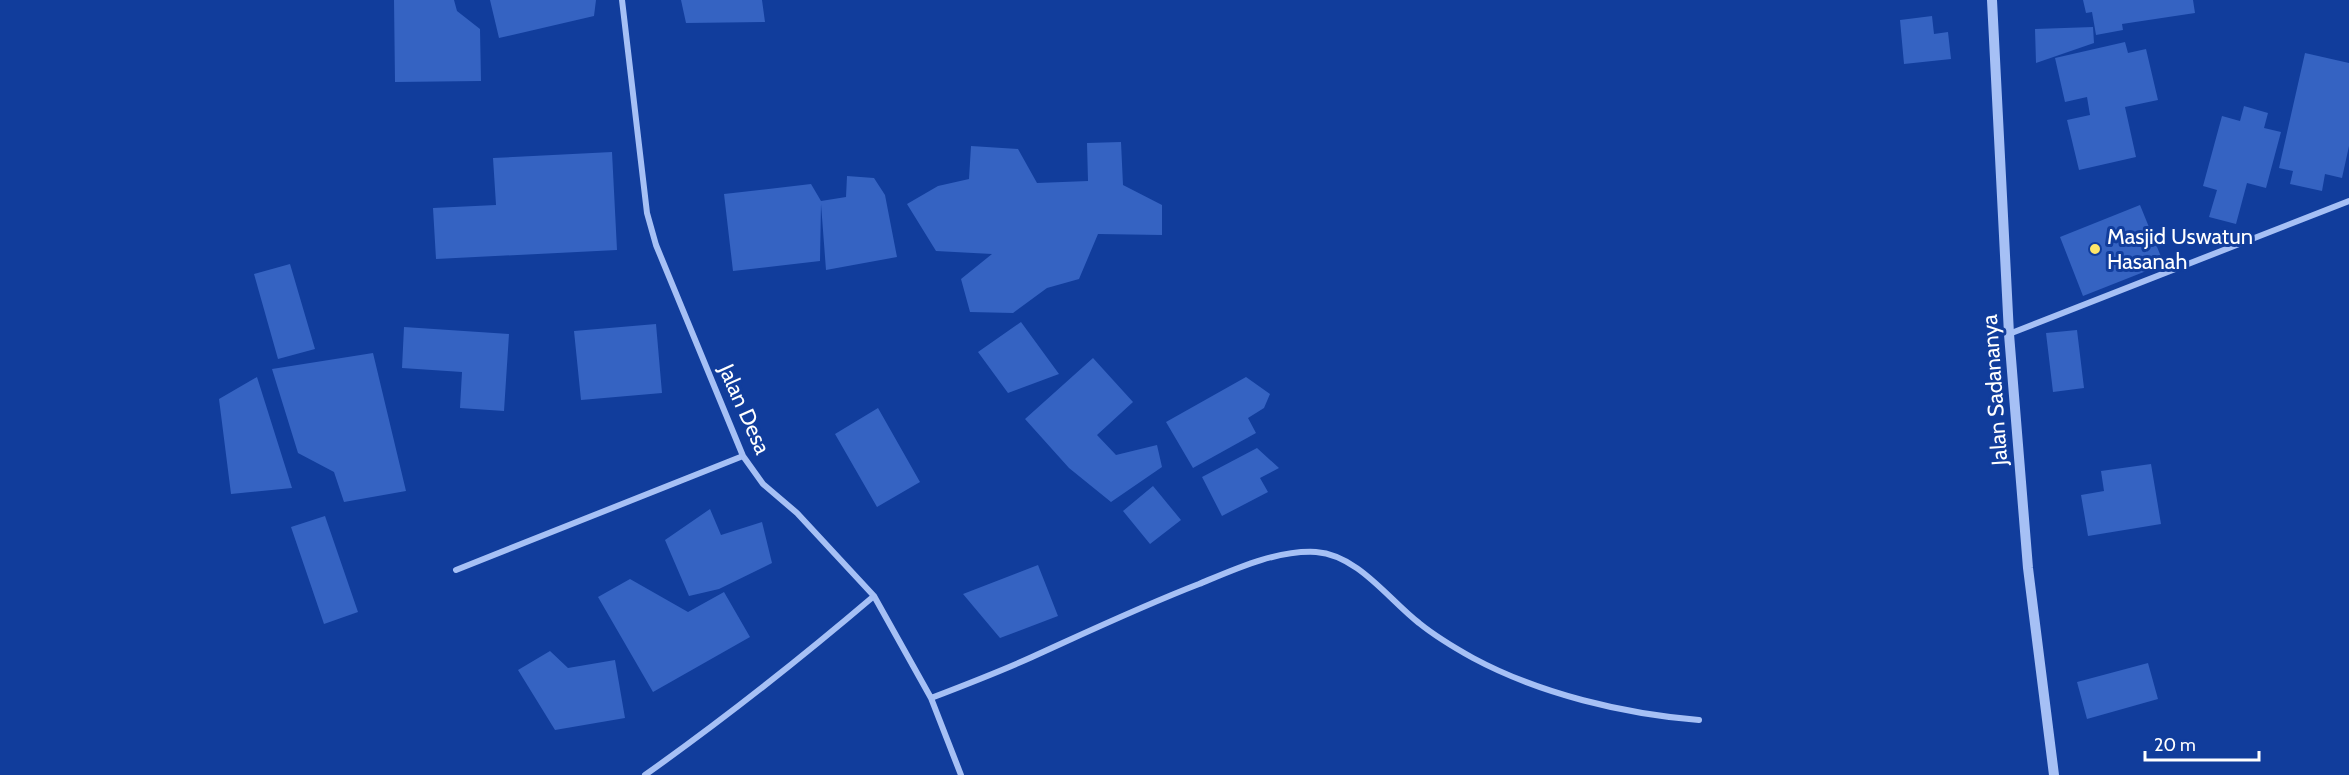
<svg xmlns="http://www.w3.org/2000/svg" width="2349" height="775" font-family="Cabin,sans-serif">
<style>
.building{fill:#3563c2}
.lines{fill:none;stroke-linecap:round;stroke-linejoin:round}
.minor{stroke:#a6c0f5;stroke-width:6}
.tertiary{stroke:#a6c0f5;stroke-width:10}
.poi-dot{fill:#ffe669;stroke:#113d9c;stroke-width:2}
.labels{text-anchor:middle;stroke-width:6;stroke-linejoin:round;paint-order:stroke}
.poi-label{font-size:22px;fill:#fff;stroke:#113d9c;text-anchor:start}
.street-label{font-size:22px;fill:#fff;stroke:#113d9c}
</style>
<rect width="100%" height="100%" fill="#113d9c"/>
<path class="building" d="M394 0H454L457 11 480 29 481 81 395 82Z
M490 0H596L594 16 499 38Z
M681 0H762L765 22 686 23Z
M2083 0H2193L2195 13 2122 24 2123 30 2096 35 2092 12 2086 13Z
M1932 16 1934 34 1948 32 1951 59 1904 64 1900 20Z
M2093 27 2094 43 2036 63 2035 29Z
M2125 42 2128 53 2146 49 2158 100 2125 107 2136 157 2079 170 2067 120 2090 115 2087 97 2065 102 2055 58Z
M2305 53 2349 63V146L2342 178 2325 174 2322 191 2290 184 2293 171 2279 168Z
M2244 106 2268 113 2264 128 2281 132 2266 188 2247 183 2236 224 2209 217 2217 190 2203 186 2222 116 2240 121Z
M1121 142 1123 185 1162 205V235L1098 234 1079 279 1047 288 1013 313 970 312 961 279 992 254 936 251 907 204 938 186 969 179 971 146 1018 149 1037 183 1088 181 1087 143Z
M612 152 617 250 436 259 433 208 496 205 493 158Z
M847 176 874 178 885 195 897 257 826 270 821 204 820 261 733 271 724 194 811 184 821 201 846 197Z
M2140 205 2164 264 2083 296 2060 237Z
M290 264 315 349 278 359 254 274Z
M1021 322 1059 374 1008 393 978 352Z
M656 324 662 393 581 400 574 331Z
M404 327 509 334 504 411 460 408 462 372 402 368Z
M2077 330 2084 388 2053 392 2046 333Z
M373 353 406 491 344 502 334 472 298 453 272 369Z
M1093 358 1133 402 1097 435 1116 455 1157 445 1162 467 1111 502 1069 468 1025 419Z
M257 377 292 488 231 494 219 399Z
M1246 377 1270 394 1264 408 1248 418 1256 433 1193 468 1166 422Z
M878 408 920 482 877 507 835 434Z
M1257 448 1279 468 1260 478 1268 492 1222 516 1202 477Z
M2151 464 2161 524 2088 536 2081 495 2104 491 2101 471Z
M1153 486 1181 520 1150 544 1123 511Z
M710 509 721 535 762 522 772 563 719 589 689 596 665 540Z
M325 516 358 612 324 624 291 527Z
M1038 565 1058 616 1000 638 963 594Z
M630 579 688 612 724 592 750 637 653 692 598 597Z
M550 651 568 668 615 660 625 718 555 730 518 670Z
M2148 663 2158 699 2087 719 2077 682Z"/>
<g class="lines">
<path class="minor" d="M622 0 647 213 656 245 743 456 763 484 797 513 874 596 931 698 961 775
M2009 334 2349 201
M456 570 743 456
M931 698C965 685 999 672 1032 657 1087 632 1142 606 1199 584 1235 569 1276 550 1316 552 1358 555 1389 600 1419 623 1435 636 1455 648 1473 658 1540 694 1624 714 1699 720
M645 775C724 719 800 659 874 596"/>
<path class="tertiary" d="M1992 0 2009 334 2028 568 2054 775"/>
</g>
<circle class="poi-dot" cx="2095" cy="249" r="6"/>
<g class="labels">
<g class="poi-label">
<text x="2107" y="244">Masjid Uswatun<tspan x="2107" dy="25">Hasanah</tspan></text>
</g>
<g class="street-label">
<text transform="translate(1994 390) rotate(-94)" y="8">Jalan Sadananya</text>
<text transform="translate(745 409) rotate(66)" y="8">Jalan Desa</text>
</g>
</g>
<path d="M2145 751v9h114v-9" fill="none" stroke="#ffffff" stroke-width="3"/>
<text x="2154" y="751" font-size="18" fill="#ffffff" stroke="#113d9c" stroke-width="4.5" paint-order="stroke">20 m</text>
</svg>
